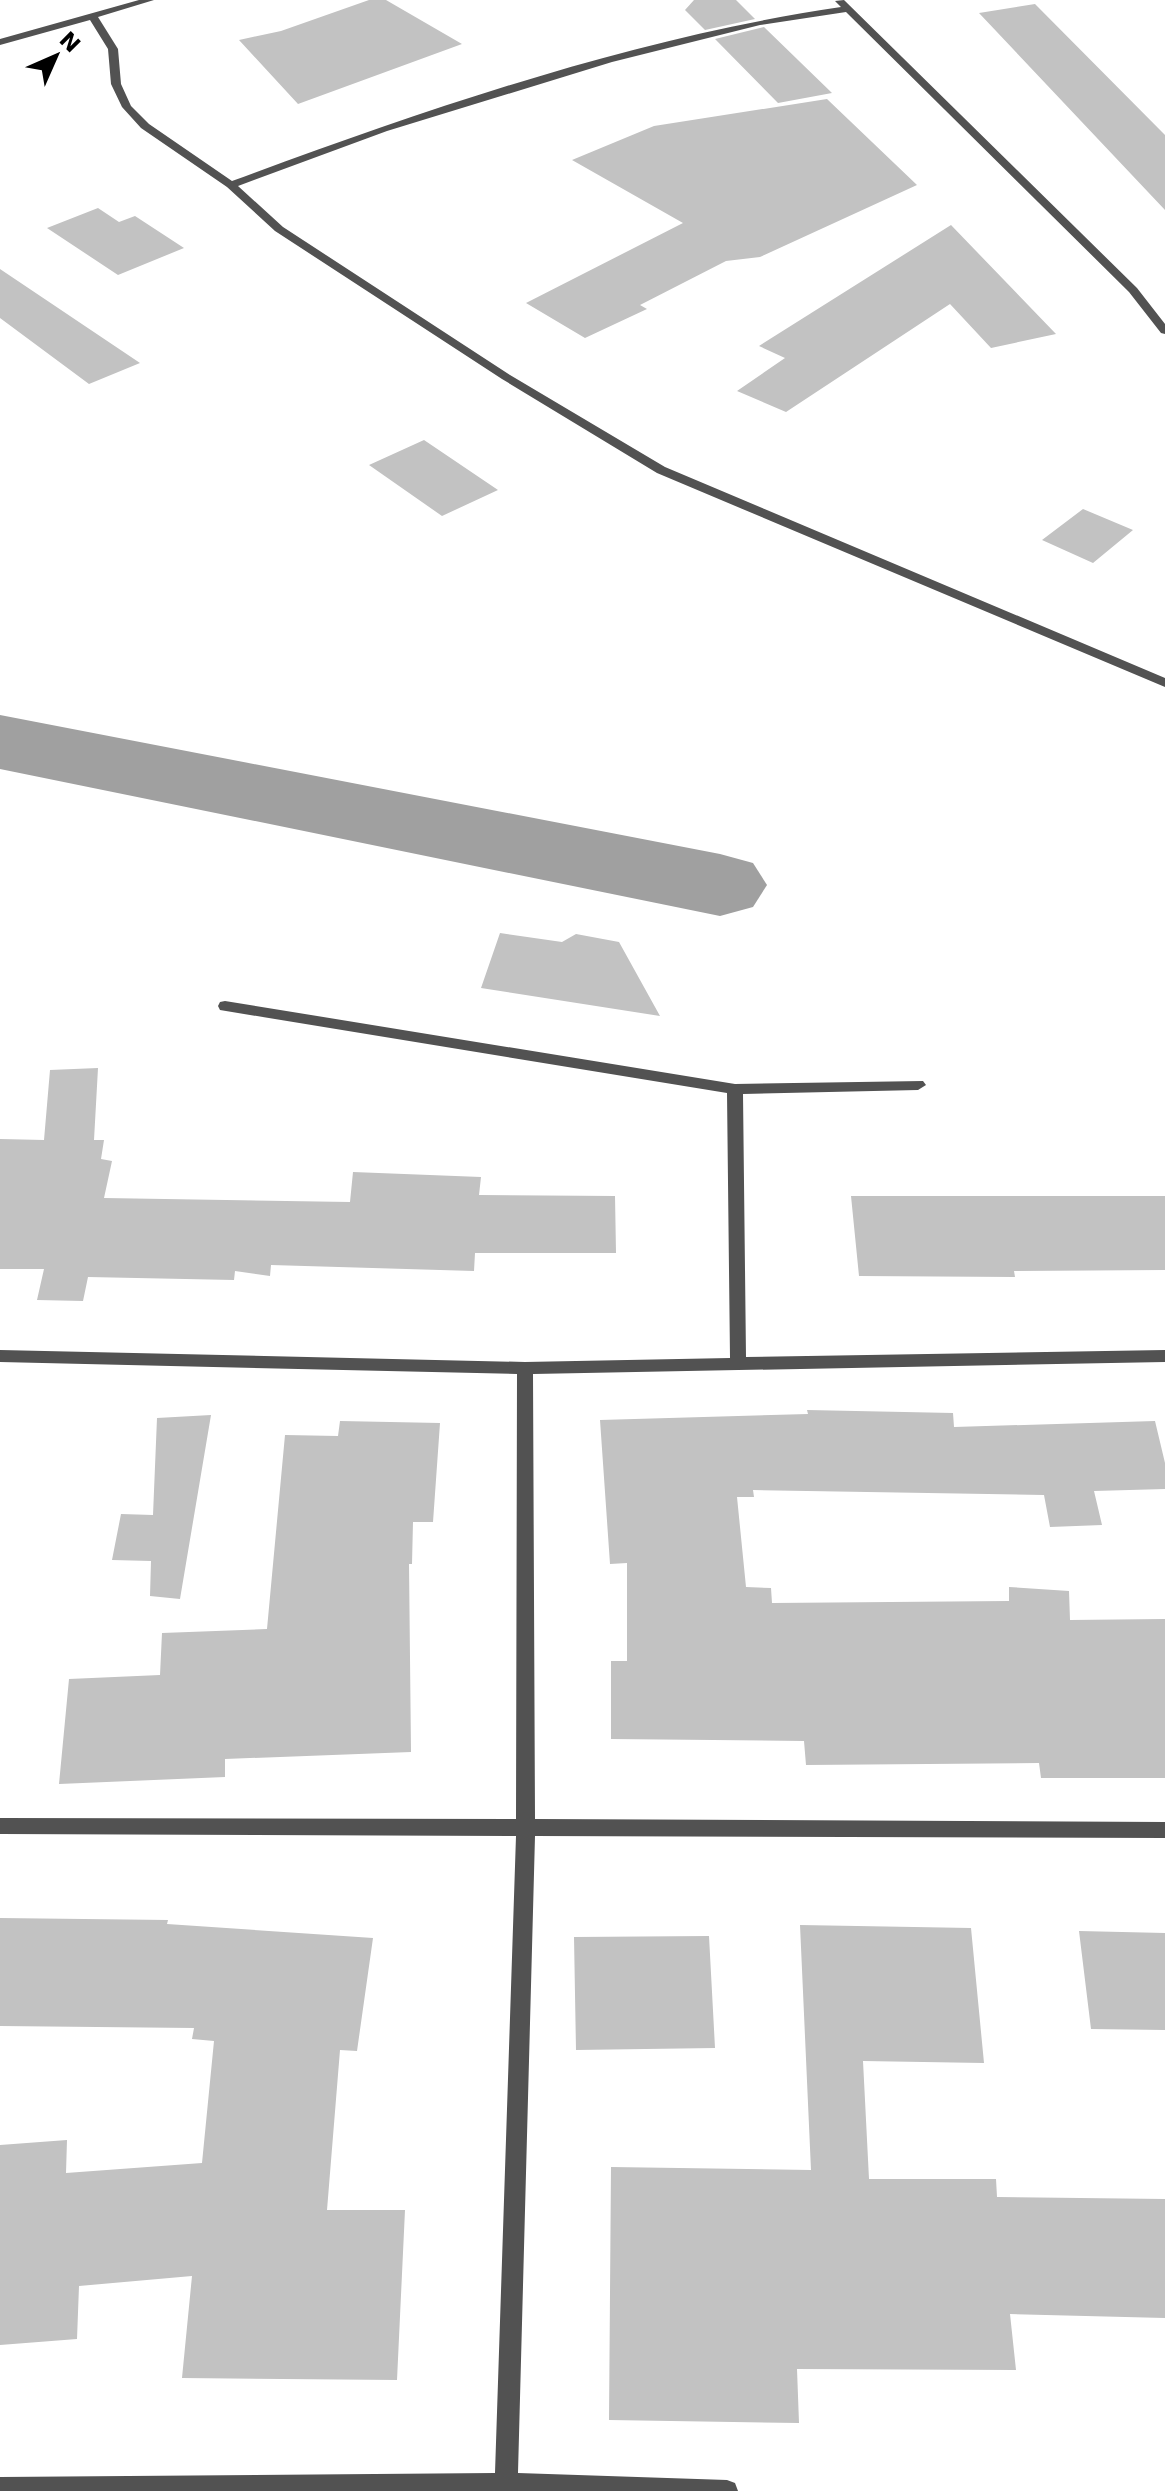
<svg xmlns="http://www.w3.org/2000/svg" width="1165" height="2491" font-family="'DejaVu Sans',sans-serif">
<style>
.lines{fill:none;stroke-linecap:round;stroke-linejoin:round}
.river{fill:#a0a0a0;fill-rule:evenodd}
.building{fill:#c2c2c2}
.minor{fill:#525252;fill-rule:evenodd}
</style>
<rect width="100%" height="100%" fill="#fff"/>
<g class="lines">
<path class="river" d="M0 715 720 854 753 863 767 885 753 907 720 916 0 769Z"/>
</g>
<path class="building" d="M369 0H386L462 44 298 104 239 40 281 31Z
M694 0H736L755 19 705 30 685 10Z
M1035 4 1165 135V210L979 13Z
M764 27 832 93 778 103 715 39Z
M827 99 917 185 760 257 726 261 640 305 647 309 585 338 526 303 683 223 572 160 654 126Z
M98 208 119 222 135 216 184 248 118 275 47 228Z
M951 225 1056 334 991 348 950 304 786 412 737 391 785 358 759 346Z
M0 269 140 363 89 384 0 318Z
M424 440 498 490 442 516 369 465Z
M1083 509 1133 530 1093 563 1042 540Z
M500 933 562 942 576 934 619 942 660 1016 481 988Z
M98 1068 94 1140H104L101 1159 112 1161 104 1198 350 1202 353 1172 481 1177 479 1195 615 1196 616 1253H475L474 1271 271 1265 270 1276 235 1271 234 1280 88 1277 83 1301 37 1300 44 1269H0V1139L44 1140 50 1070Z
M851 1196H1165V1270L1014 1271 1015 1277 859 1276Z
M807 1410 953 1413 954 1427 1155 1421 1165 1463V1489L1094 1491 1102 1525 1050 1527 1044 1495 753 1490 754 1497H737L746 1587 771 1588 772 1603 1009 1601V1587L1069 1591 1070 1620 1165 1619V1778H1041L1039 1763 806 1765 804 1741 611 1739V1661H627V1563L610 1564 600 1420 808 1414Z
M211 1415 180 1599 150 1596 151 1561 112 1560 121 1514 153 1515 157 1418Z
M340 1421 440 1423 433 1522H413L412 1564H409L411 1752 225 1759V1777L59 1784 69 1679 160 1675 162 1633 267 1629 285 1435 338 1436Z
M0 1918 168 1920 167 1924 373 1938 357 2051 340 2050 327 2210H405L397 2380 182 2378 192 2276 79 2286 77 2339 0 2345V2145L67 2140 66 2173 202 2163 214 2041 192 2039 194 2028 0 2026Z
M800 1925 971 1928 984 2063 863 2061 869 2179H996L997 2197 1165 2199V2318L1010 2314 1016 2370 797 2369 799 2423 609 2420 611 2167 811 2170Z
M1079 1931 1165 1933V2030L1091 2029Z
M709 1936 715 2048 576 2050 574 1937Z"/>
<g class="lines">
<path class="minor" d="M139 0H154L98 17 118 49 121 84 131 106 149 124 232 181C430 108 632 38 841 7L835 1 844 0 1137 288 1165 324V334L1161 333 1129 292 846 12 760 25 612 62 387 131 238 186 283 227 510 375 665 467 1165 678V687L657 473 502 379 275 231 227 187 141 128 122 107 111 84 108 49 90 20 0 45V39Z
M225 1001 735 1084 923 1081 926 1085 918 1090 743 1094 746 1357 1165 1350V1362L533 1374 535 1819 1165 1822V1838L535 1836 518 2473 727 2480 735 2483 738 2491H0V2477L495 2473 516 1836 0 1834V1818L516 1819 517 1374 0 1362V1350L525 1362 730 1358 727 1093 220 1010 218 1006 220 1002Z"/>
</g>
<g transform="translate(56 56) rotate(45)" stroke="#ffffff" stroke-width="6" paint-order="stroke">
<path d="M0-6L14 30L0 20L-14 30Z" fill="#000000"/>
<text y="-12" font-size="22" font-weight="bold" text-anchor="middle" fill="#000000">N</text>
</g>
</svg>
